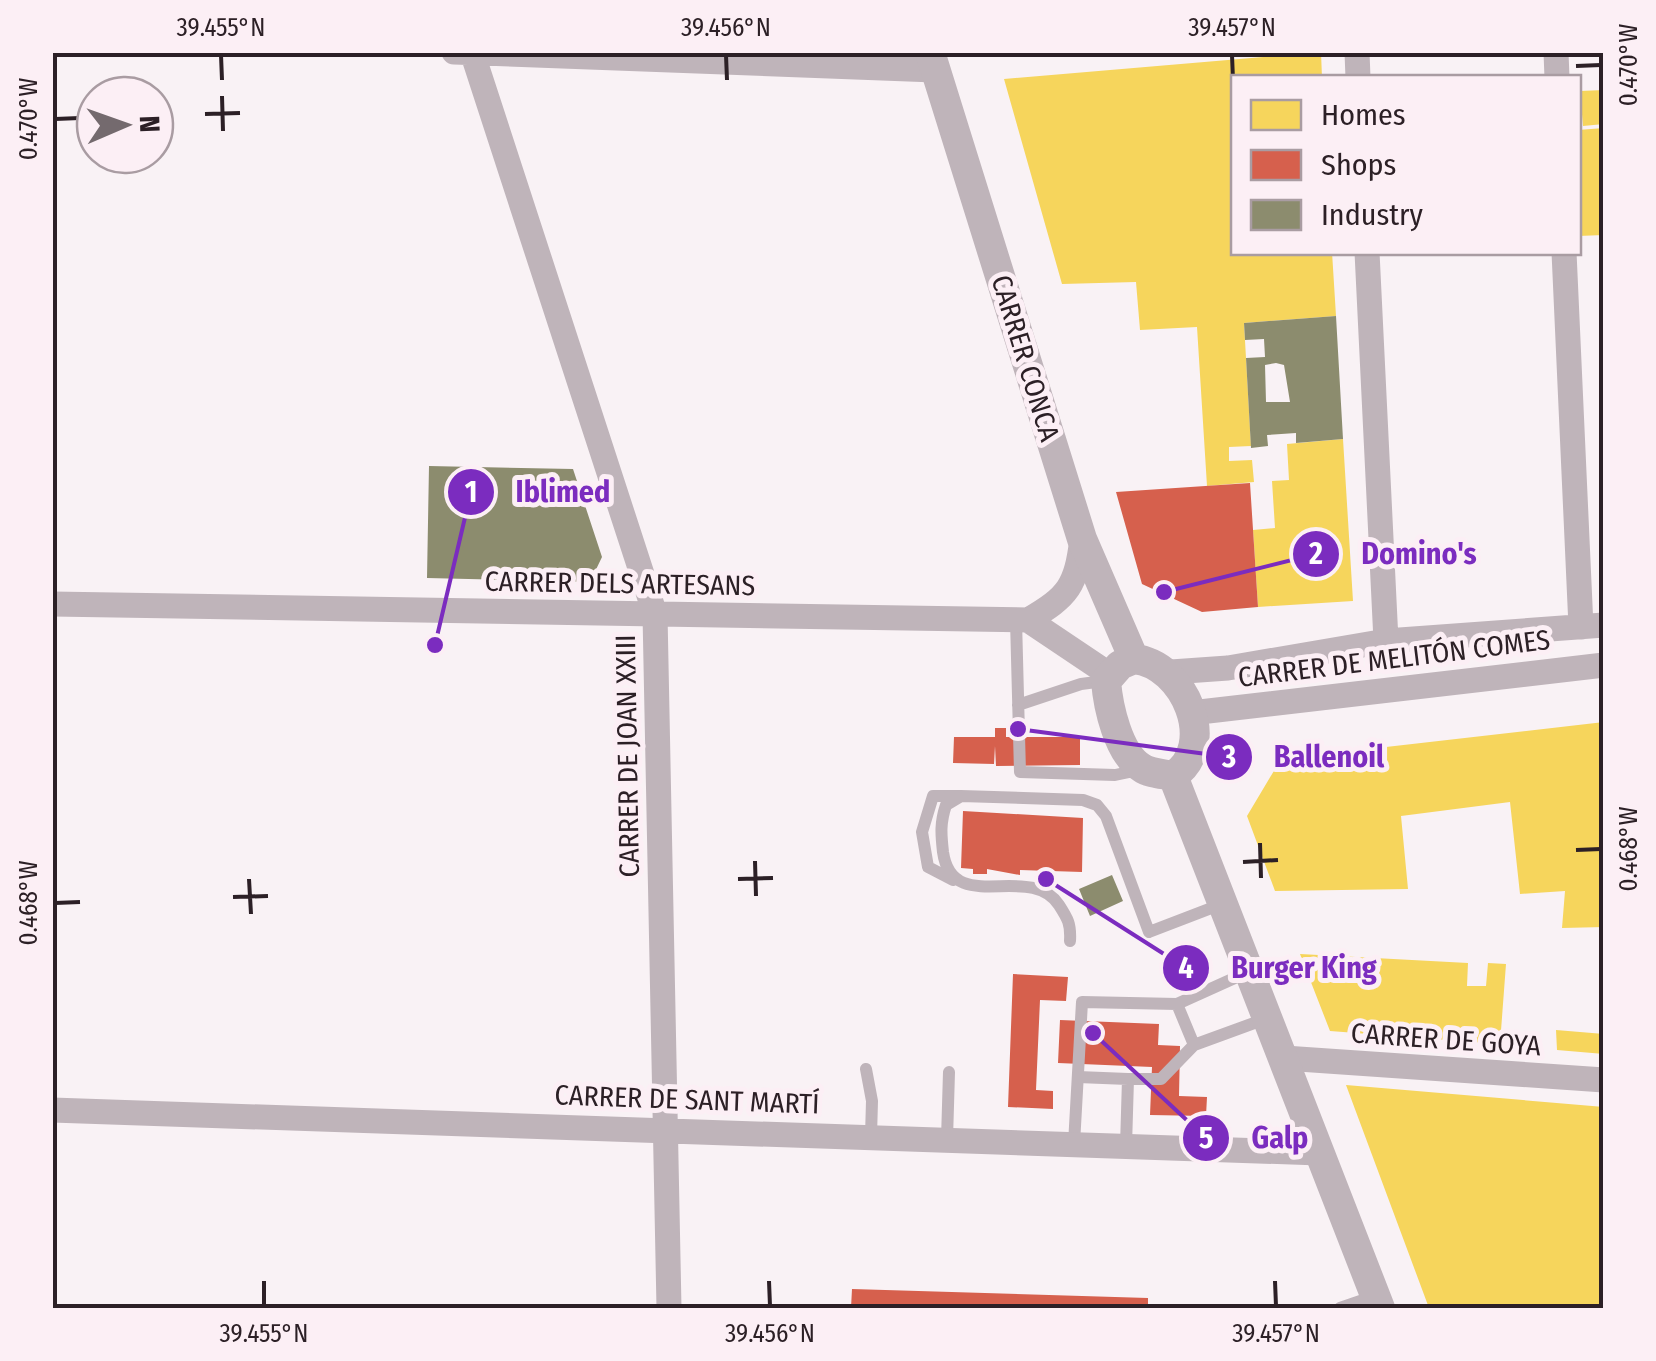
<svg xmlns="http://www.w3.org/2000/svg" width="1656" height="1361" font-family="'Fira Sans Condensed',sans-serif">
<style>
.homes{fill:#f6d55c}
.shops{fill:#d6604d}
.industry{fill:#8c8c6e;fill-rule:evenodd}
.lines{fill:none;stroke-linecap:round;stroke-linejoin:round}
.service{stroke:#bfb4ba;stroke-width:12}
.minor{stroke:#bfb4ba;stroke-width:25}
.tertiary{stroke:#bfb4ba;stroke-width:30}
.ticks{fill:none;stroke:#2c2026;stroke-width:4}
.labels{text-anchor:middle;stroke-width:10;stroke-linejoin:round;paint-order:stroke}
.street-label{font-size:28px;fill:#2c2026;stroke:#fceff5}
.leader{fill:none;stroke:#7b2cbf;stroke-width:4}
.callout-dot{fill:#7b2cbf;stroke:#fceff5;stroke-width:4}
.mark-label{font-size:30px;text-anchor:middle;font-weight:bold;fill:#fff}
.callout-label{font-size:30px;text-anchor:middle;font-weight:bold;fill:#7b2cbf;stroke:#fceff5;stroke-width:10;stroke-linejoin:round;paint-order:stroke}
.neatline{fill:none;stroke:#2c2026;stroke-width:4}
.ticks-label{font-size:25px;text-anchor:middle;fill:#2c2026}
</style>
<rect width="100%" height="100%" fill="#f9f2f5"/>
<path class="homes" d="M1321 52 1322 78H1234V252H1332L1336 316 1244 323 1251 446 1229 447V461L1252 460 1254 482 1207 486 1197 327 1140 330 1136 282 1062 284 1004 79Z
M1604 90V124L1583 126 1580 91Z
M1604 128V235L1578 236V130Z
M1343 439 1353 601 1258 607 1253 530 1275 528 1272 481 1289 480 1287 444Z
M1604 722V927L1562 928 1565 891 1520 894 1510 802 1401 816 1408 889 1275 891 1247 816 1281 759Z
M1300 954 1468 963 1467 986H1486L1488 963 1506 964 1500 1044 1330 1031Z
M1556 1030 1604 1034V1054L1557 1050Z
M1346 1085 1604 1107V1308H1429Z"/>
<path class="shops" d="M1250 483 1258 607 1202 612 1142 584 1116 492Z
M995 728H1006V737H1080V765L996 766 995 746 994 764 953 763 954 737H995Z
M963 811 1083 818 1082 872 1020 870V875L987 869V874H973V869L961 868Z
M1013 974 1068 977 1066 1001 1040 1000 1036 1090 1053 1091V1109L1008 1107Z
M1060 1020 1159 1024 1158 1045 1180 1046 1179 1096 1207 1097 1206 1116 1150 1115 1152 1067 1058 1063Z
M852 1289 1148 1298V1308H851Z"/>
<path class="industry" d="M1336 316 1343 439 1296 443V433L1267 435 1268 446 1251 448 1246 358 1265 357 1264 339 1245 340 1244 323ZM1276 363 1284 365 1290 402H1266L1265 365Z
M429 466 573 469 602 557 590 582 427 578Z
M1112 875 1123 901 1090 916 1079 889Z"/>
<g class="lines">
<path class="service" d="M1016 620 1020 772 1115 775 1139 770
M1018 705 1081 684 1104 681
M953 880 928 867 922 832 933 796H961
M1070 941C1071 924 1068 919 1059 905 1030 861 952 917 943 852 941 834 940 823 946 805L961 796 1083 800 1097 805 1106 816 1149 932 1222 904
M1177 1004 1194 1045
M866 1069 872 1101 871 1136
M1078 1077 1128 1079
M947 1139 949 1072
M1074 1144 1082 1002 1177 1004 1248 972
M1126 1146 1128 1079H1161L1194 1045 1265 1019
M1340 1308 1375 1296"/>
<path class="minor" d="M454 52 935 70
M472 52 655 614 669 1308
M1357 52 1358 78
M1556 52 1557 78
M1367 252 1386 641
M1564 252 1581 627
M52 604 1028 620 1110 675
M1028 620C1069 596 1076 586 1082 539
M1171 672 1228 668 1386 641 1604 625
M1191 713 1604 665
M1284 1058 1604 1080
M52 1110 1320 1153"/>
<path class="tertiary" d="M930 52 1082 539 1134 659
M1134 659C1185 664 1219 746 1173 776 1164 774 1149 773 1142 768 1118 754 1108 706 1106 681L1120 665Z
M1173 776 1380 1308"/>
</g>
<path class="ticks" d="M221 55 222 80M726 55 727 80M1232 55 1233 80M1576 66 1601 65M222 96 223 131M205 114 240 113M55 119 80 118M1260 843 1261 878M1576 850 1601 849M755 861 756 896M1243 862 1278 860M249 879 251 914M738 879 773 878M233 897 268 896M55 903 80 902M264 1281V1306M769 1281 770 1306M1275 1281 1276 1306"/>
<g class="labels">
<g class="street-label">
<text transform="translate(1026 358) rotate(73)" y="10">CARRER CONCA</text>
<text transform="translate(620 583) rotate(1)" y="10">CARRER DELS ARTESANS</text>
<text transform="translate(1394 658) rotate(-7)" y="10">CARRER DE MELITÓN COMES</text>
<text transform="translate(627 756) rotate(-91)" y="10">CARRER DE JOAN XXIII</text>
<text transform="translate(1446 1039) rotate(4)" y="10">CARRER DE GOYA</text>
<text transform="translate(687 1099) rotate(2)" y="10">CARRER DE SANT MARTÍ</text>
</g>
</g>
<path class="leader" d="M435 645L471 492M1164 592L1316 554M1018 729L1229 757M1046 879L1186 968M1093 1033L1206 1138"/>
<g class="callout-dot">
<circle cx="435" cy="645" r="10"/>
<circle cx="1164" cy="592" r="10"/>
<circle cx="1018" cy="729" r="10"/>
<circle cx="1046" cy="879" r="10"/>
<circle cx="1093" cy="1033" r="10"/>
<circle cx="471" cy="492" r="25"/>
<circle cx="1316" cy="554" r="25"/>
<circle cx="1229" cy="757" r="25"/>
<circle cx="1186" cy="968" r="25"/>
<circle cx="1206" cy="1138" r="25"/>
</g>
<g class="mark-label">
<text x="471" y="502">1</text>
<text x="1316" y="564">2</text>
<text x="1229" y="767">3</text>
<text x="1186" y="978">4</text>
<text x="1206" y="1148">5</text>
</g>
<g class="callout-label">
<text x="563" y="502">Iblimed</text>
<text x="1419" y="564">Domino's</text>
<text x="1329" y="767">Ballenoil</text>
<text x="1304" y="978">Burger King</text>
<text x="1280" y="1148">Galp</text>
</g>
<rect width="1656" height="1361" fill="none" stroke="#fceff5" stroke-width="110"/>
<rect x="1231" y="75" width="350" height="180" fill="#fceff5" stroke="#a99ca2" stroke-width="2.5"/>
<rect x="1251" y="100" width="50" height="30" fill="#f6d55c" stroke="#a99ca2" stroke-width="2.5"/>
<text x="1321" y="125" font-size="30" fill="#2c2026">Homes</text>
<rect x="1251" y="150" width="50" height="30" fill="#d6604d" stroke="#a99ca2" stroke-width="2.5"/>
<text x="1321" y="175" font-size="30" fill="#2c2026">Shops</text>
<rect x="1251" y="200" width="50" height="30" fill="#8c8c6e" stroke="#a99ca2" stroke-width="2.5"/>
<text x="1321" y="225" font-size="30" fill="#2c2026">Industry</text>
<g transform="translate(125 125) rotate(88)"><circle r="48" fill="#fceff5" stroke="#a99ca2" stroke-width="2.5"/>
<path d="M0-8L18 38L0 25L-18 38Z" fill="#746a6e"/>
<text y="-15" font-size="28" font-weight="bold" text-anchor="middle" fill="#2c2026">N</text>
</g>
<rect x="55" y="55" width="1546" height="1251" class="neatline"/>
<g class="ticks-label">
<text x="221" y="36">39.455°N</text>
<text x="726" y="36">39.456°N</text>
<text x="1232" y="36">39.457°N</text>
<text transform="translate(1628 65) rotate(-90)" y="9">0.470°W</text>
<text transform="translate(28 119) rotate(-90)" y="9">0.470°W</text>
<text transform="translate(1628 849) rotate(-90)" y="9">0.468°W</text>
<text transform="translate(28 903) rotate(-90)" y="9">0.468°W</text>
<text x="264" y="1342">39.455°N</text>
<text x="770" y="1342">39.456°N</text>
<text x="1276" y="1342">39.457°N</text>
</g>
</svg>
